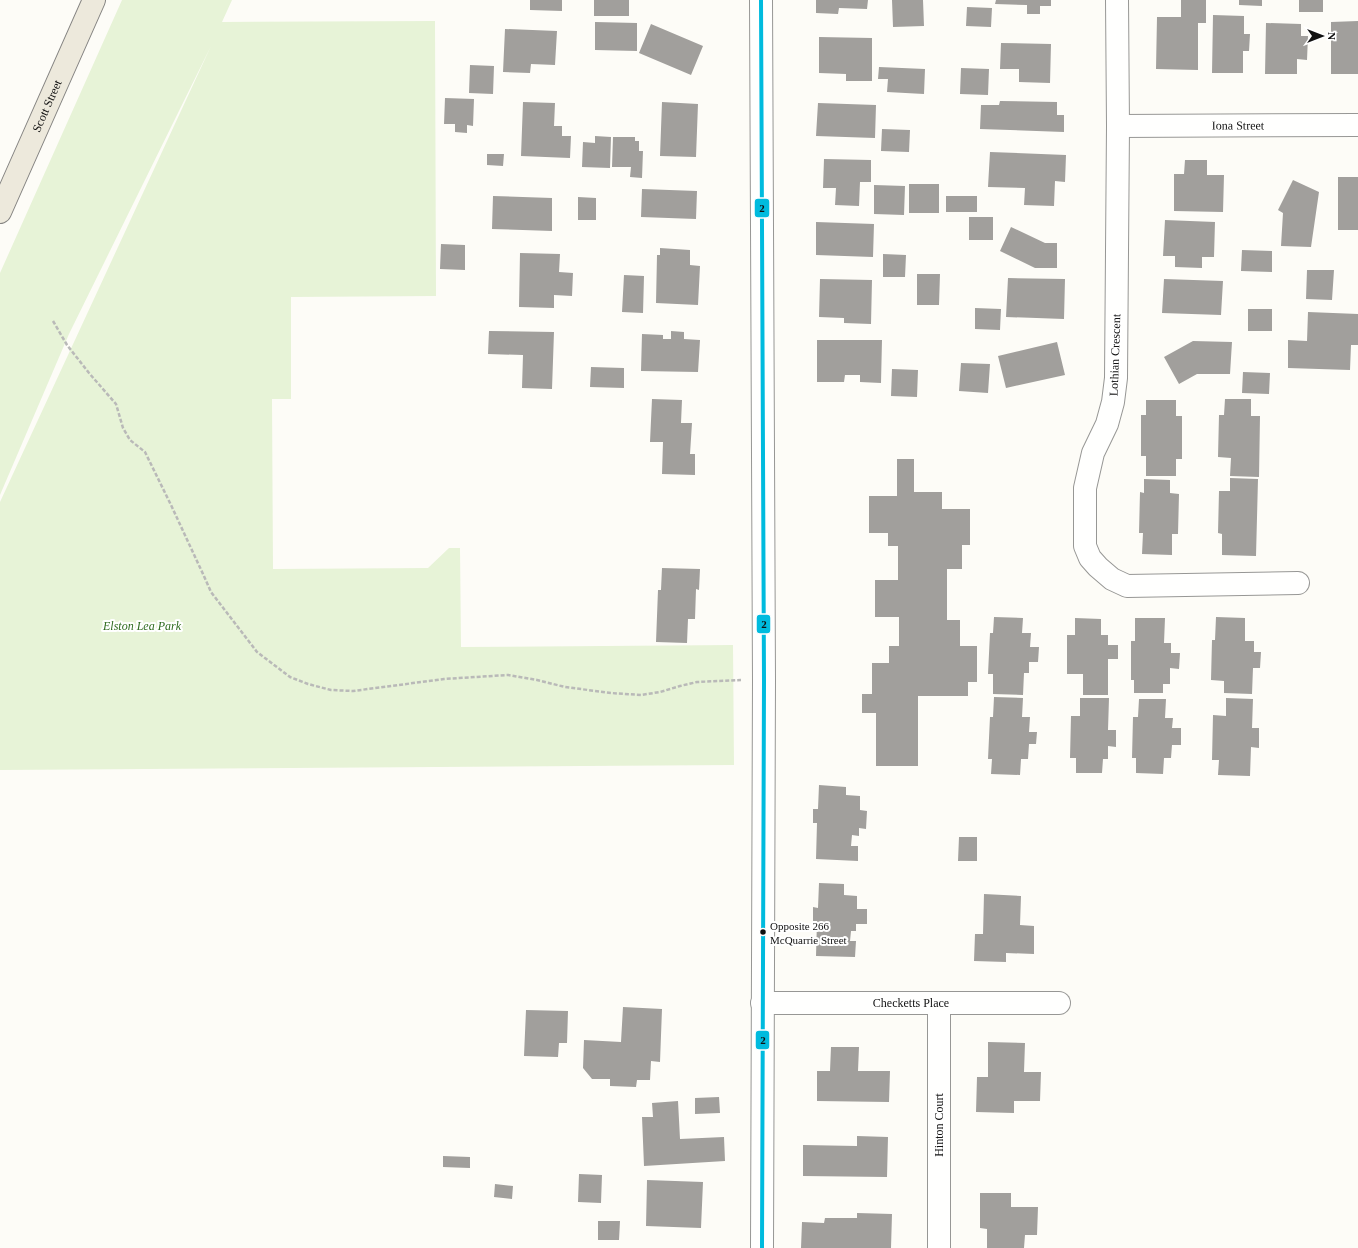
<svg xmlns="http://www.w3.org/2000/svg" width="1358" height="1248" font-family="'Times New Roman',serif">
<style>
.green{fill:#e7f3d7}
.building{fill:#a19f9c}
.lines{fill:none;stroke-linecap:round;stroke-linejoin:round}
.minor-casing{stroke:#979795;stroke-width:24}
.major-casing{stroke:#858482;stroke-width:24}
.path{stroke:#b9b9b8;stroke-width:2.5;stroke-dasharray:4 2;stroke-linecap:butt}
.minor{stroke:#fffffe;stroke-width:22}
.major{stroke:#ede9dc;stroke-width:22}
.bus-1-casing{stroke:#fff;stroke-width:7}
.bus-1{stroke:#00bbde;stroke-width:4}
.bus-dot{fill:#111;stroke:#fff;stroke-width:1.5}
.labels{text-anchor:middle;stroke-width:4;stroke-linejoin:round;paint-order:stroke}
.bus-label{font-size:11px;fill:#111;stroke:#fff;text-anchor:start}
.street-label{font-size:12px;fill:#111;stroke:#fff}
.park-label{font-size:12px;font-style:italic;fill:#2f6b1f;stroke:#fff}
.line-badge{stroke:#fff;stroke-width:1.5}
.pale-badge-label{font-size:11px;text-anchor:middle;font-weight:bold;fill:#111}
</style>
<rect width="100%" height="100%" fill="#fdfcf7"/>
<path class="green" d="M122 0H232L222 22 435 21 436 296 291 297V399H272L273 569 428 568 449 548H460L461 647 733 645 734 765 0 770V502L211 46 69 334 0 495V273Z"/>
<path class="building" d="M530 0H562V11L530 10Z
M594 0H629V16H594Z
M816 0H868L867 9 839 8 838 14 816 13Z
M892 0H923L924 26 893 27Z
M996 0H1051V6H1040V14H1027V5L995 4Z
M1181 0H1206V23H1198V70L1156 69 1157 17H1181Z
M1239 0H1262V6L1239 5Z
M1299 0H1323V12H1299Z
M967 7 992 8 991 27 966 26Z
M1213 15 1244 16V34H1250L1249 51H1243V73H1212Z
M1358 21V74H1331V22Z
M595 22 637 23V51L595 50Z
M1266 23 1301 24V36H1308L1307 60 1297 59V74H1265Z
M651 24 703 46 691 75 639 53Z
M505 29 557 31 555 65 531 64 530 73 503 72Z
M819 37 872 38V81H846V74L819 73Z
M1001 43 1051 44 1050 83 1019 82V69H1000Z
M470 65 494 66 493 94 469 93Z
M879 67 925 69 924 94 887 92 888 79H878Z
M961 68 989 69 988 95 960 94Z
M445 98 474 99 473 126 467 125V133L455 132V124H444Z
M1000 101 1057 102V115H1064V132L980 129 981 105H999Z
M523 102 555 103 554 126H562V136H571L570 158 521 156Z
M662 102 698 104 696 157 660 156Z
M818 103 876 105 875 138 816 136Z
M882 129 910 130 909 152 881 151Z
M595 136 611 137 610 168 582 167 583 142 595 143Z
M613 137H635V141H639V151H643L642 178 630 177 631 167H612Z
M990 152 1066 155 1065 182 1055 181 1054 206 1024 205 1025 188 988 187Z
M487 154H504L503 166 487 165Z
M824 159 871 160V182H860L859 206 835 205 836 188H823Z
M1185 160H1207V175H1224L1223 212 1174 211V174H1184Z
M1338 177H1358V230H1338Z
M1293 180 1319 192 1311 247 1281 246 1283 213 1278 210Z
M909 184H939V213H909Z
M874 185 905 186 904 215 874 214Z
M642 189 697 191 696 219 641 217Z
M493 196 552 198V231L492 229Z
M946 196H977V212H946Z
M578 197 596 198V220H578Z
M969 217H993V240H969Z
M1165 220 1215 222 1214 257H1202V268L1175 267V256H1163Z
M816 222 874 224 873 257 816 255Z
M1011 227 1045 243H1057V268H1035L1000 251Z
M441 244 465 245V270L440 269Z
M660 248 690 250V265L700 266 698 305 656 303 657 255H660Z
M1242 250 1272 251V272L1241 271Z
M520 253 560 254 559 272 573 273 572 296 554 295V308L519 307Z
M883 254 906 255 905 277H883Z
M1307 270H1334L1332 300 1306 299Z
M917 274H940L939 305H917Z
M624 275 644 276 643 313 622 312Z
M1008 278 1065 279 1064 319 1006 317Z
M820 279 872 280 871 324 844 323V318L819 317Z
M1164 279 1223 281 1221 315 1162 313Z
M975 308 1001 309 1000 330 975 329Z
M1248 309H1272V331H1248Z
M1308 312 1358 314V345H1351L1350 370 1288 368V340L1307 341Z
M489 331 554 332 552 389 522 388 523 355 488 354Z
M671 331 684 332V339L700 340 698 372 641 371 642 334 663 335V339H671Z
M817 340H882L881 383 860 382V375H845L844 382H817Z
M1193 341 1232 342 1230 374H1197L1179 384 1164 357Z
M1057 342 1065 375 1006 388 998 356Z
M961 363 990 364 988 393 959 391Z
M591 367 624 368V388L590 387Z
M892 369 918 370 917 397 891 396Z
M1243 372 1270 373 1269 394 1242 393Z
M652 399 682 400 681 423H692L690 454H695V475L662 474 663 442H650Z
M1225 399H1251V416H1260L1259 477 1230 476 1231 458 1218 457 1219 415H1224Z
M1146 400H1176V416H1182V459H1176V476H1146V456H1141V415H1146Z
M897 459H914V492H942V509H970V545H962V569H947V620H960V646H977V682H968V696H918V766H876V713H862V694H872V663H889V646H899V617H875V580H898V546H888V533H869V496H897Z
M1230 478 1258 479 1256 556 1222 555V534L1218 533 1219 491H1230Z
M1144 479 1170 480V493L1179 494 1178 534H1172V555L1142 554 1143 533H1139L1140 492 1144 493Z
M662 568 700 569 699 590 696 589 695 619H688L687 643 656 642 658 590H661Z
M994 617 1023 618 1022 633H1031L1030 647H1039L1038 662H1029V673H1024L1023 695 993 694V674H988L990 633H993Z
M1216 617 1245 618V641H1254V652H1261L1260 668H1253L1252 694 1224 693V681L1211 680 1212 640H1215Z
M1075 618 1101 619V635H1108V645H1118V659H1108V695H1083V674H1067V635H1075Z
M1135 618H1165L1164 643H1171V653H1180L1179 669 1170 668V684H1163V693H1134V680H1131V641H1135Z
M994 697 1023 698 1022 717H1030L1029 732H1037L1036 744H1029L1028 759H1021L1020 775 991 774 992 759H988L990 717H993Z
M1080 698H1109L1108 730H1116V747L1108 746V759H1103L1102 773H1076V758H1070L1071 716H1080Z
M1226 698 1253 699 1252 728H1259V748L1251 747 1250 776 1218 775 1219 760H1212L1213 715 1226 716Z
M1139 699H1166L1165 718H1173L1172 728H1181V745H1172L1171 758H1164L1163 774 1136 773V758H1132L1133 717H1138Z
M819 785 846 787V795L860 796V810L867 811 866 829 859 828V836L852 835 851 846H858V861L816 859 817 823H813V809H818Z
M959 837H977V861H958Z
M819 883 844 884V895L857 896V909H867V924H856V931H851L850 941H856L855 957 816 956 817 921H813V907L818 908Z
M984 894 1021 896 1020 925 1034 926V954L1006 953V962L974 961 975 934H983Z
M623 1007 662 1009 660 1062 651 1061 650 1080H637L636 1087 610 1086V1079H592L583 1068 584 1040 621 1042Z
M526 1010 568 1011 567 1043H559L558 1057 524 1056Z
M988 1042 1025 1043 1024 1072H1041L1040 1101H1014V1113L976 1112 977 1077H988Z
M831 1047H859L858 1071H890L889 1102 817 1101V1071H830Z
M719 1097 720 1113 695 1114V1098Z
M678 1101 680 1139 724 1137 725 1161 644 1166 642 1117H653L652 1103Z
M857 1136 888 1137 887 1177 803 1176V1145L857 1146Z
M443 1156 470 1157V1168L443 1167Z
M579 1174 602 1175 601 1203 578 1202Z
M647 1180 703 1182 701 1228 646 1226Z
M495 1184 513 1186 512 1199 494 1197Z
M980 1193H1011V1207H1038L1037 1235H1025L1024 1248H987V1229L980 1228Z
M857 1213 892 1214 891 1248H801L802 1222 824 1223 825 1218H857Z
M598 1221H620L619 1240H598Z"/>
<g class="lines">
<defs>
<g id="minor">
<path d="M761 0 764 680 762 1248"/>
<path d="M1117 0 1118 126 1116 378 1113 402 1107 424 1093 453 1085 488V546L1090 558 1098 567 1112 579 1127 586 1298 583"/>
<path id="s1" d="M1118 126 1358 125"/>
<path id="s2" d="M762 1003H1059"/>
<path d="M939 1248V1003"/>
</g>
<g id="major">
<path id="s3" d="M0 212 94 0"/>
</g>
</defs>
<use href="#minor" class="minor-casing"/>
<use href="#major" class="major-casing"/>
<path class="path" d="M53 321 67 345 89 373 116 404 123 428 130 440 145 452 171 505 203 574 211 592 257 652 290 677 308 684 331 690 353 691 444 679 508 675 537 680 565 687 611 693 641 695 660 692 680 686 697 682 741 680"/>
<use href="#minor" class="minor"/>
<use href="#major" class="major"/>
<defs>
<path id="bus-1" d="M761 0 764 680 762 1248"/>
</defs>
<use href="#bus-1" class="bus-1-casing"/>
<use href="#bus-1" class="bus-1"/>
</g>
<circle class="bus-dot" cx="763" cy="932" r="3.5"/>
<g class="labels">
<g class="bus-label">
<text x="770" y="930">Opposite 266<tspan x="770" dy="14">McQuarrie Street</tspan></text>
</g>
<g class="street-label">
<text dy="4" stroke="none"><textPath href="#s3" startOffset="116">Scott Street</textPath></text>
<text dy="4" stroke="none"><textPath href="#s1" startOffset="120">Iona Street</textPath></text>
<text transform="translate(1115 355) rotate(-88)" y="4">Lothian Crescent</text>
<text dy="4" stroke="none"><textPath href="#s2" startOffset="149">Checketts Place</textPath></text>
<text transform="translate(939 1125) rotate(-90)" y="4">Hinton Court</text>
</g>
<g class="park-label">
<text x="142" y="630">Elston Lea Park</text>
</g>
</g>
<g class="line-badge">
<rect x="754" y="198" width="16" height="20" rx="4" fill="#00bbde"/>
<rect x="756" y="614" width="15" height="20" rx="4" fill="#00bbde"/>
<rect x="755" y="1030" width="15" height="20" rx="4" fill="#00bbde"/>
</g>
<g class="pale-badge-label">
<text x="762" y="212">2</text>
<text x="764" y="628">2</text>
<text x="763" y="1044">2</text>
</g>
<g transform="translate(1322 36) rotate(90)" stroke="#ffffff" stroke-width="3" paint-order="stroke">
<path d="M0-3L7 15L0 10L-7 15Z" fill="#111111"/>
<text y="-6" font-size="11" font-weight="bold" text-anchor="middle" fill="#111111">N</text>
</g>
</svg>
